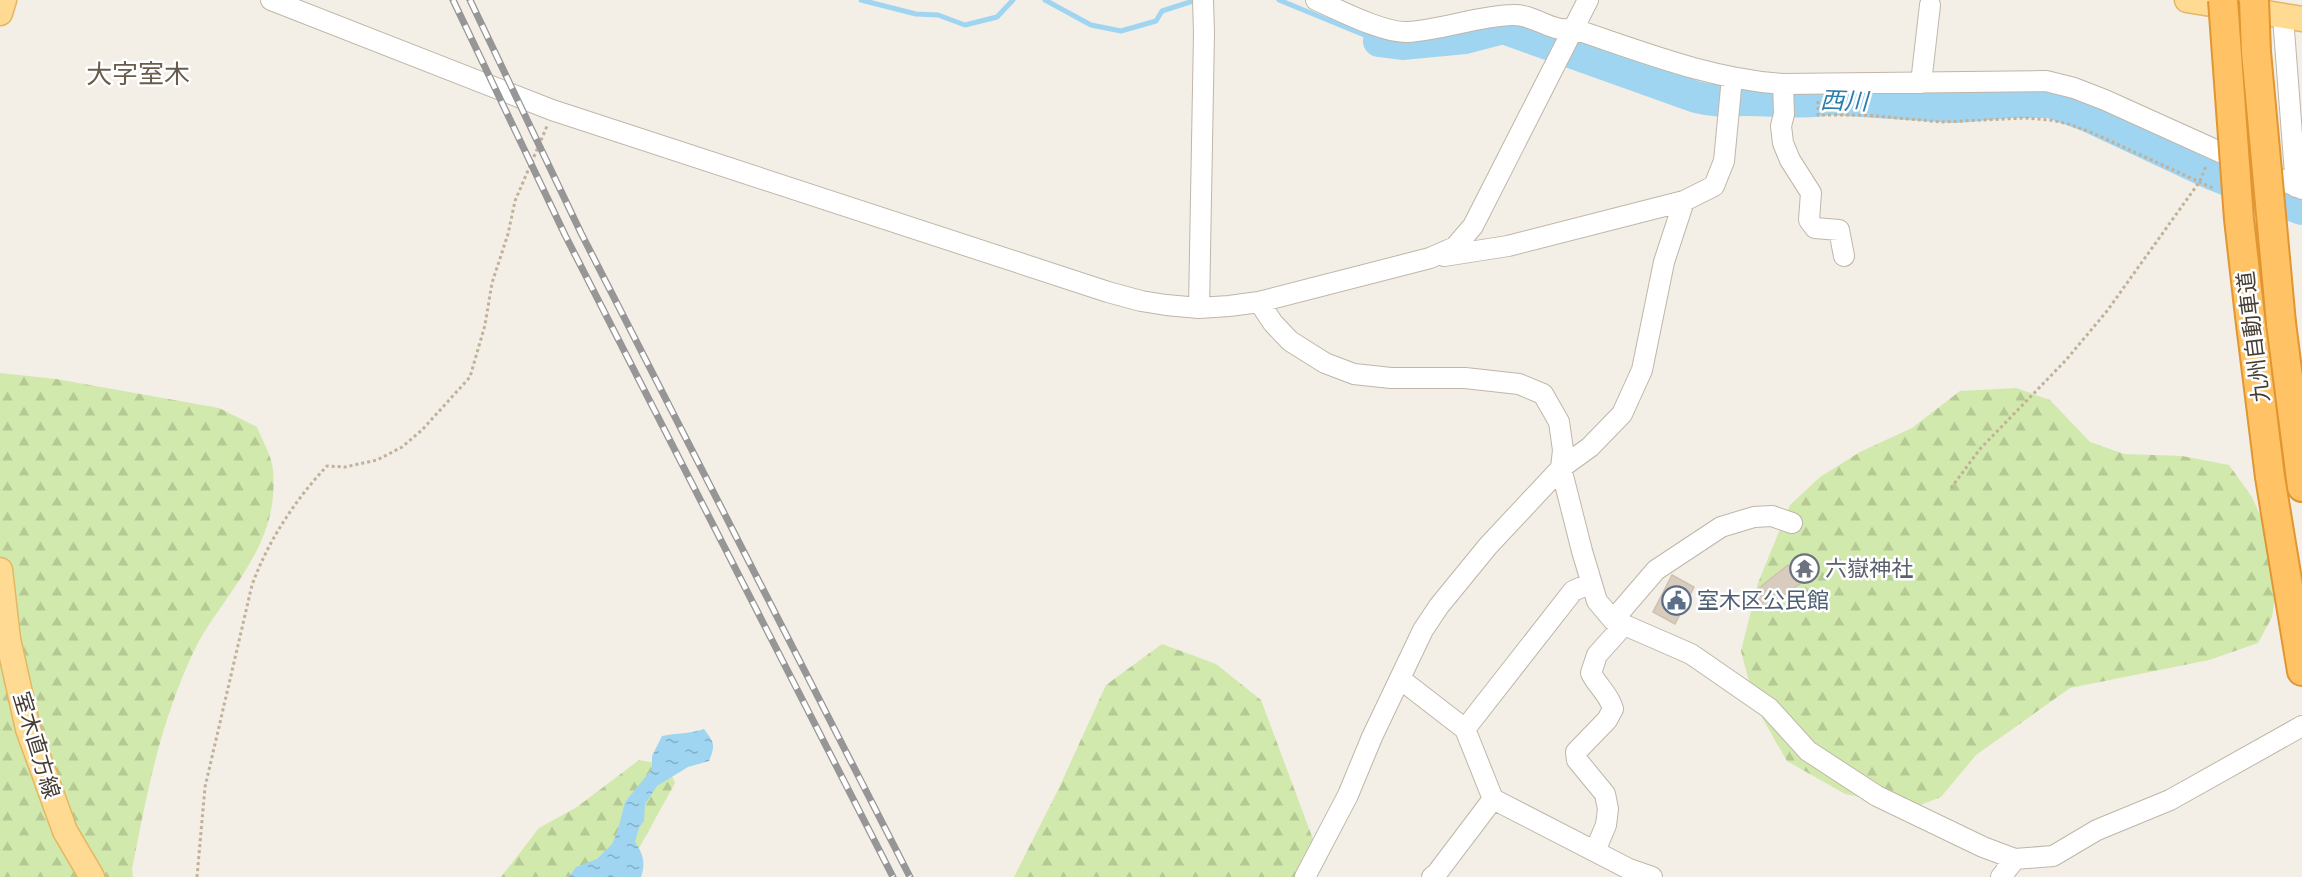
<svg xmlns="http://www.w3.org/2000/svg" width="2302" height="877" font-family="'Exo 2','Noto Sans JP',sans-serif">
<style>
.forest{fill:url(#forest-firs)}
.water{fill:url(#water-ripples)}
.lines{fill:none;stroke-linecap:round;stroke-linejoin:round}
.stream{stroke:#a0d5f2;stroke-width:5}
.river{stroke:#a0d5f2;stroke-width:32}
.building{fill:#d8ccbe;stroke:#d0c1ae;stroke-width:1.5}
.minor-casing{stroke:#bfb6a8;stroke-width:22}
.major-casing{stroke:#e6b661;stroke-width:27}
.highway-casing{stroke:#e19632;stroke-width:32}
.path{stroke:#c1b199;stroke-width:3;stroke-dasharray:3 3;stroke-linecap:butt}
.minor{stroke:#fff;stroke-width:20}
.major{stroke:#ffda93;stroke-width:24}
.highway{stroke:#ffc365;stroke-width:28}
.rail-casing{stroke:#969696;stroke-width:7}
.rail{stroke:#fff;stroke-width:4.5;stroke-dasharray:14;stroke-linecap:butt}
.highway-bridge-casing{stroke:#e19632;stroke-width:32;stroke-linecap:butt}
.highway-bridge{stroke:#ffc365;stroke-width:28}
.labels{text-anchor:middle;stroke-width:5;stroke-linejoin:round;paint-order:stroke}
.street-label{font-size:22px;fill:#463e35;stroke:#fff}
.worship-label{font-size:22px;fill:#5b616d;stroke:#fff;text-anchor:start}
.service-label{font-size:22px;fill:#4e5e75;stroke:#fff;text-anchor:start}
.water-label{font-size:24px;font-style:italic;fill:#2b7dac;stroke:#fff}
.quarter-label{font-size:26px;fill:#695c4c;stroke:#fff}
</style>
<defs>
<pattern id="forest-firs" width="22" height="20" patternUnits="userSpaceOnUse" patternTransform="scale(1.5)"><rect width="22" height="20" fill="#d1e9ad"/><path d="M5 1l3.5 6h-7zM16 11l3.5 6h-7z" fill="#b5c995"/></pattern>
<pattern id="water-ripples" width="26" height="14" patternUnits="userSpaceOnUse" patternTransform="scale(1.5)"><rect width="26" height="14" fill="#a0d5f2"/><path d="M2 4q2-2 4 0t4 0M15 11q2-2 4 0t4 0" fill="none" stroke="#84aec5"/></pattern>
</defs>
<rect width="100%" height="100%" fill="#f3eee6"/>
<path class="forest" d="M0 373 56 379 219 408 257 427C262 440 272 456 273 470 279 539 237 580 203 634 192 652 179 685 172 705 153 758 143 814 132 869L133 877H0Z
M2016 388 2050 400 2090 442 2124 454 2182 456 2229 465 2252 497 2280 561 2272 617 2258 643 2209 660 2070 688 1976 755 1941 797 1915 807 1845 794 1787 761 1756 707 1741 651 1758 583 1790 505 1820 477 1860 452 1912 428 1960 391Z
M1162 644 1216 664 1261 700 1314 842 1315 877H1014L1058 790 1106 685Z
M639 760 667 765 675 783 623 877H501L539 828 577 807Z"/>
<path class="water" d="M704 729C714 743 716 744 709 761L688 767 657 786 645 804 644 821 639 828 635 842C643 854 646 863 641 877H569L576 867 597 859 612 844 618 830 625 802 652 769V756L662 736C676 733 691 734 704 729Z"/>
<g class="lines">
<path class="stream" d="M861 0 916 14 938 15 965 25 997 17 1013 0
M1045 0 1091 25 1121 31 1156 21 1162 11 1196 0
M1279 0 1379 41"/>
<path class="river" d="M1379 41 1402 44 1465 38 1503 28 1696 97C1716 102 1727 100 1747 100 1775 100 1803 104 1831 99L1955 107 2009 102H2050L2088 116 2212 174 2302 209"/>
</g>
<path class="building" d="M1788 565 1801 583 1765 608 1754 592Z
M1672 575 1694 587 1675 624 1653 612Z"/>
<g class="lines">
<defs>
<path id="minor" d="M271 0 552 110 1108 292 1141 301 1166 305 1199 308 1229 306 1259 302 1430 258 1455 247 1473 226 1588 0
M1316 0C1339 10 1383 33 1407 32 1443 30 1477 16 1512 15 1528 14 1541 24 1556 28 1562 30 1568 29 1574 29 1643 52 1710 79 1783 84L2046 81 2074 88 2105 100 2302 189
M2283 17 2296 187
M1921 83 1930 5
M1783 84 1784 114 1781 126 1783 143 1790 160 1811 193 1809 220 1815 228 1839 230 1844 256
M1444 256 1508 246 1684 201 1714 186 1724 161 1732 78
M1259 302 1273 323 1290 341 1325 363 1354 374 1391 378H1465L1519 384 1543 394 1559 422 1563 450 1561 468 1582 551 1597 601 1613 620 1691 654 1769 708 1808 751 1877 796 1983 847 2015 859 2053 856 2097 830 2170 800 2302 726
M1199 308 1204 33 1203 0
M1613 620 1656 570 1721 527 1754 517 1772 516 1792 523
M1399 681 1408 685 1465 729 1493 799 1629 869 1652 877
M1465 729 1573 591 1591 583
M1595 851 1606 825 1608 809 1605 794 1577 760 1576 752 1607 720 1613 709C1609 694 1598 687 1591 673L1597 655 1623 626
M1305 877 1348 795 1372 737 1423 630 1439 606 1488 546 1561 468 1590 447 1622 414 1642 370 1664 262 1684 201
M1432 877 1437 873 1493 799
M2001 877 2015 859"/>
<path id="major" d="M2187 0 2302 19
M0 13 4 0
M0 570 8 639 28 729 65 831 92 877"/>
<path id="highway" d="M2250 316 2270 477 2302 671
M2281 323 2302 487"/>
</defs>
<use href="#minor" class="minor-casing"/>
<use href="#major" class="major-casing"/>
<use href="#highway" class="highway-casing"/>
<path class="path" d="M1818 101V115H1865L1942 122 2025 118 2050 120 2069 124 2093 133 2215 189
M1951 488 1980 449 2066 360 2107 311 2200 181 2206 166
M197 877 205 787 252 585C268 541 295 500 327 466L345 467 377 460 402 447 422 430 470 377 485 325 492 283 508 234 515 201 547 126"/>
<use href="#minor" class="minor"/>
<use href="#major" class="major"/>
<use href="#highway" class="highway"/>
<defs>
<path id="rail" d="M453 0 565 235 893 877
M470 0 581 233 910 877"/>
</defs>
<use href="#rail" class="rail-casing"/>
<use href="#rail" class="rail"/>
<defs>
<path id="highway-bridge" d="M2223 0 2239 219 2250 316
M2254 0 2256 52 2281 323"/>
</defs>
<use href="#highway-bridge" class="highway-bridge-casing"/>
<use href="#highway-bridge" class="highway-bridge"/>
</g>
<defs>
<symbol id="temple-ring" viewBox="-11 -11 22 22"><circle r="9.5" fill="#fff" stroke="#6b7280" stroke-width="1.5"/><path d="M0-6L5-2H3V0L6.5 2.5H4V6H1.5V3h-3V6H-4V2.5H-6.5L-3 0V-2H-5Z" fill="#6b7280"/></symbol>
<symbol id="civic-ring" viewBox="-11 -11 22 22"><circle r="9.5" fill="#fff" stroke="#5c6f8a" stroke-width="1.5"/><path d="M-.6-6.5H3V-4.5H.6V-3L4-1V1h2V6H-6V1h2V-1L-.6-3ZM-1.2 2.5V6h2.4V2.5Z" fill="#5c6f8a"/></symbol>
</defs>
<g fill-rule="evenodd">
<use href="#temple-ring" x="1788" y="552" width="33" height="33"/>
<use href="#civic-ring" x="1660" y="584" width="33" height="33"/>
</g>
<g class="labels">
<g class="street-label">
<text transform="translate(2253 337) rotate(-97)" y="8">九州自動車道</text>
<text transform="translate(37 745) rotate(73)" y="8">室木直方線</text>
</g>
<g class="worship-label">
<text x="1825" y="576">六嶽神社</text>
</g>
<g class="service-label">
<text x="1697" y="608">室木区公民館</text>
</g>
<g class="water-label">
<text transform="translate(1844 101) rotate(2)" y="8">西川</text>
</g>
<g class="quarter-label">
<text x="138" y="83">大字室木</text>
</g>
</g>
</svg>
